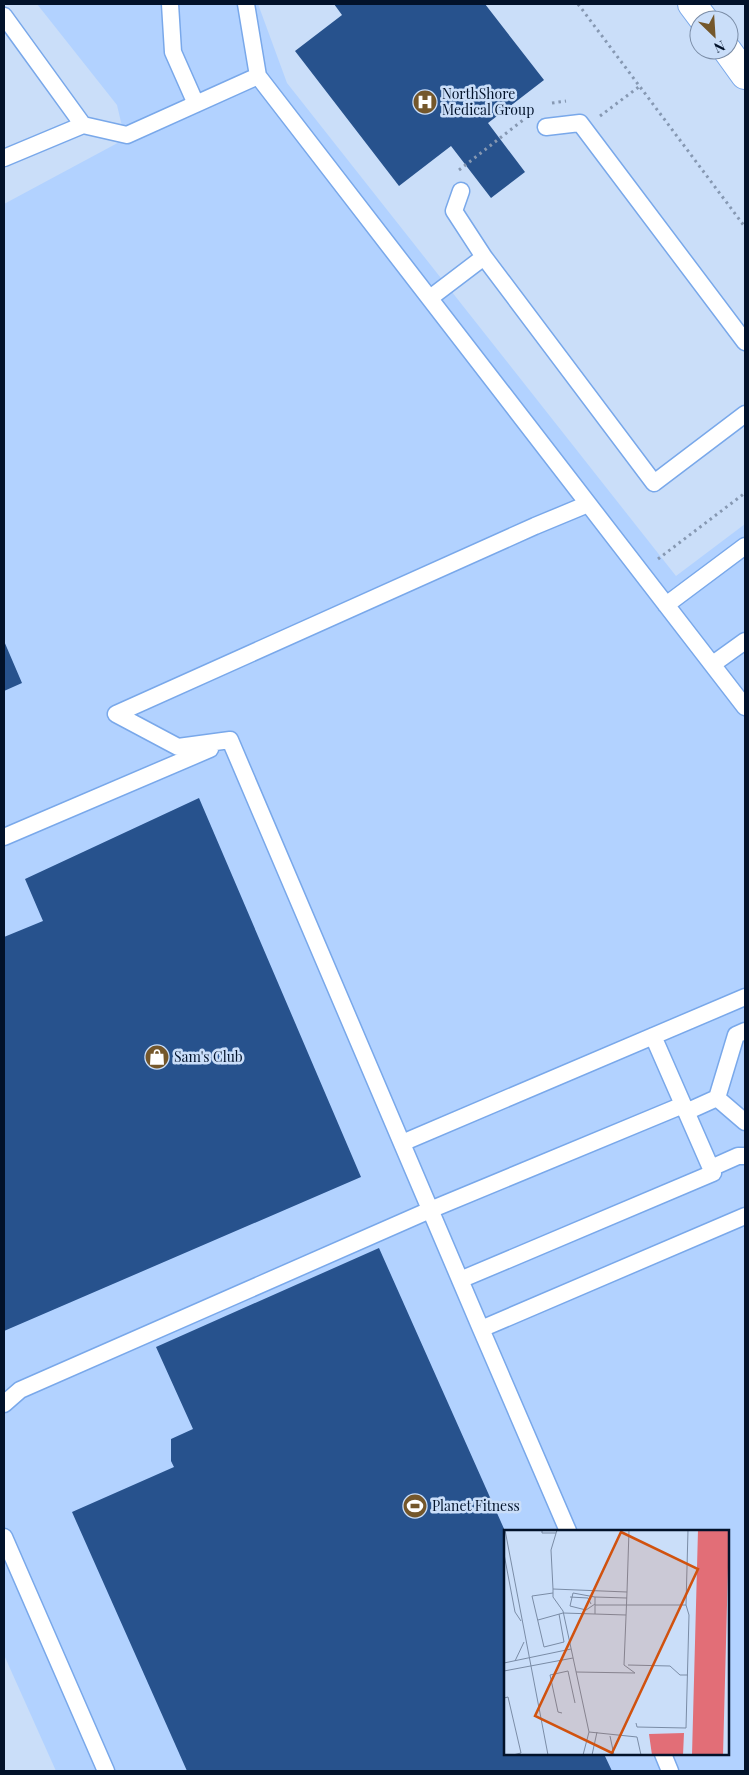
<svg xmlns="http://www.w3.org/2000/svg" width="749" height="1775" font-family="'Playfair Display',serif">
<style>
.built{fill:#b2d2ff;fill-rule:evenodd}
.building{fill:#27528d}
.lines{fill:none;stroke-linecap:round;stroke-linejoin:round}
.lane-casing{stroke:#79a8ea;stroke-width:19}
.primary-casing{stroke:#79a8ea;stroke-width:30}
.path{stroke:#8698b2;stroke-width:3;stroke-dasharray:2.5 4;stroke-linecap:butt}
.lane{stroke:#fff;stroke-width:16}
.primary{stroke:#fff;stroke-width:28}
.labels{text-anchor:middle;stroke-width:5;stroke-linejoin:round;paint-order:stroke}
.poi-label{font-size:14px;fill:#02122a;stroke:#cadef9;text-anchor:start}
.inset-road{fill:none;stroke:#7a8ca6;stroke-width:1}
.view{fill:#d1520f;fill-opacity:0.15;stroke:#d1520f;stroke-width:2.5}
.inset-edge{fill:none;stroke:#02122a;stroke-width:2.5}
</style>
<rect width="100%" height="100%" fill="#cadef9"/>
<path class="built" d="M37 4H258L287 83 676 576 745 524V1771H56L4 1655V204L125 139 117 105ZM505 1531H728V1754H505Z"/>
<path class="building" d="M334 4H485L544 80 488 123 525 172 491 198 451 146 399 186 295 51 342 15Z
M4 641 22 683 4 691Z
M199 798 361 1177 4 1331V937L43 921 25 879Z
M379 1248 505 1531V1754H604L612 1771H187L72 1512 174 1467 171 1461V1439L193 1429 156 1347Z"/>
<g class="lines">
<defs>
<path id="lane" d="M170 4 173 52 196 104
M246 4 258 76 745 707
M4 16 83 125
M546 127 580 123 745 342
M4 158 83 125 127 135 258 76
M484 257 654 483 745 414
M430 298 484 257 454 211 461 191
M666 605 745 546
M713 664 745 641
M4 837 210 749
M717 1098 745 1122
M686 1112 717 1098 736 1035 745 1031
M402 1143 745 997
M711 1168 738 1156H745
M460 1280 713 1173 653 1036
M481 1329 230 740 178 747 116 714 535 526 588 504
M4 1404 20 1390 430 1210 683 1105
M568 1531 481 1329 745 1216
M4 1537 106 1771
M663 1754 670 1771"/>
<path id="primary" d="M692 4 704 20
M727 50 745 75"/>
</defs>
<use href="#lane" class="lane-casing"/>
<use href="#primary" class="primary-casing"/>
<path class="path" d="M578 4 745 227
M552 103 566 101
M600 116 640 86
M459 170 527 117
M658 559 745 493"/>
<use href="#lane" class="lane"/>
<use href="#primary" class="primary"/>
</g>
<defs>
<symbol id="hospital-disc" viewBox="-11 -11 22 22"><circle r="9.5" fill="#74572b" stroke="#cadef9"/><path d="M-5-5h3v3.5h4V-5h3V5h-3V1.5h-4V5h-3Z" fill="#fff"/></symbol>
<symbol id="shop-disc" viewBox="-11 -11 22 22"><circle r="9.5" fill="#74572b" stroke="#cadef9"/><path d="M-5-2.5h2.3a2.7 3.5 0 0 1 5.4 0H5L5.5 6h-11ZM-1.5-2.5h3a1.5 2.3 0 0 0-3 0Z" fill="#fff"/></symbol>
<symbol id="stadium-disc" viewBox="-11 -11 22 22"><circle r="9.5" fill="#74572b" stroke="#cadef9"/><path d="M0-5a6.5 5 0 1 0 0 10a6.5 5 0 1 0 0-10ZM-3.5-1.8h7v3.6h-7Z" fill="#fff"/></symbol>
</defs>
<g fill-rule="evenodd">
<use href="#hospital-disc" x="411" y="88" width="28" height="28"/>
<use href="#shop-disc" x="143" y="1043" width="28" height="28"/>
<use href="#stadium-disc" x="401" y="1492" width="28" height="28"/>
</g>
<g class="labels">
<g class="poi-label">
<text x="442" y="99">NorthShore<tspan x="442" dy="16">Medical Group</tspan></text>
<text x="174" y="1062">Sam's Club</text>
<text x="432" y="1511">Planet Fitness</text>
</g>
</g>
<g transform="translate(504 1530)">
<rect width="225" height="225" fill="#cadef9"/>
<path d="M194 0H225L219 225H188ZM180 203 179 225H148L145 204Z" fill="#e26e77"/>
<path class="inset-road" d="M1 0 44 225M38 0V3H52M53 0 47 20 49 59 123 62 125 0M0 24 11 82 17 91M49 59V67L59 81 85 202 79 225M49 63 28 66 40 117 60 112 55 84M66 67 84 68 87 74M91 74 82 80 66 76 69 63 91 67M91 75H182L184 0M91 84V67L123 68M34 90 59 83 122 85M11 131 20 112M0 133 67 119M124 135 166 136 176 145H184M0 141 69 128M72 142 131 143 120 135 123 62M0 168 4 167 17 223 9 225M58 183 54 182 46 145 64 141 71 173M132 193 133 197 182 198 185 85 182 75M85 202 133 207 137 225M106 206 110 225M88 225 93 202"/>
<path class="view" d="M117 2 194 39 108 223 31 186Z"/>
<rect width="225" height="225" class="inset-edge"/>
</g>
<rect width="749" height="1775" fill="none" stroke="#02122a" stroke-width="10"/>
<g transform="translate(714 35) rotate(155)"><circle r="24" fill="#cadef9" stroke="#7a8ca6"/>
<path d="M0-4L9 19L0 12L-9 19Z" fill="#74572b"/>
<text y="-8" font-size="14" font-weight="bold" text-anchor="middle" fill="#02122a">N</text>
</g>
</svg>
